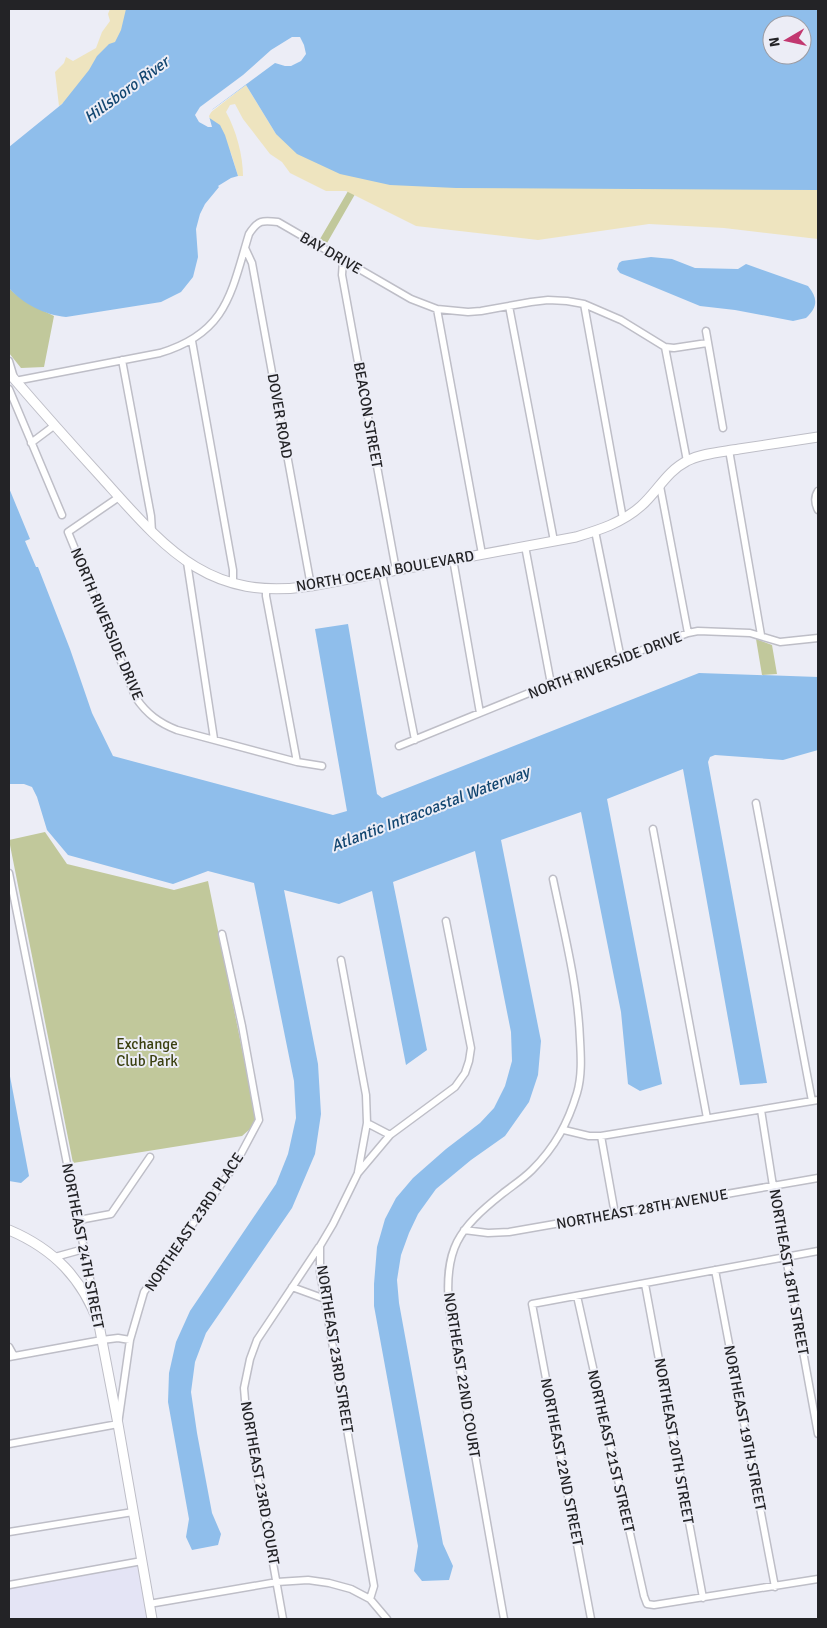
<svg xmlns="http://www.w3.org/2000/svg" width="827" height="1628" font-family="Signika,sans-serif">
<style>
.built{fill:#e4e4f5}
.green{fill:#c1c89b}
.sand{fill:#eee4bf}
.water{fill:#8fbeeb;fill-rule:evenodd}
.pier{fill:#ecedf6}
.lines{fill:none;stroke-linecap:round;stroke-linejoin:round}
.street-casing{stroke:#bebec7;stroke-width:9}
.secondary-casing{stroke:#bebec7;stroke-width:11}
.street{stroke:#fff;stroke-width:6}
.secondary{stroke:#fff;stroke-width:9}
.labels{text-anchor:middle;stroke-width:4;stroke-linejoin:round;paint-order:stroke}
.street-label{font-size:15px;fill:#232326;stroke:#ecedf6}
.park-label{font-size:15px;fill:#3b4011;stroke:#ecedf6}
.water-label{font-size:16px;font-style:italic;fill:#124670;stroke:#ecedf6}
</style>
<rect width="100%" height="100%" fill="#ecedf6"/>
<path class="built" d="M140 1564 149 1619H9V1587Z"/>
<path class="green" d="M351 186 358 189 327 243 320 239Z
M9 288C21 301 38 308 54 316L44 367 21 368 9 353Z
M756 639 772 645 777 674 762 675Z
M45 832 67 864 174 890 208 881 257 1123 242 1136 73 1163 9 840Z"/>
<path class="sand" d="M110 9H187L59 106 55 72 64 63 66 57 73 61 96 48 102 32 110 21 108 14Z
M246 85 276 134 818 188V239L724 228 649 224 538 240 416 226 346 191H326L290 173 282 162 270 154 243 119 235 104 230 105 226 112C236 130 243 155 243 176H238L231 153 206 116Z"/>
<path class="water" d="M126 9H818V190L456 188 390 185 340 174 297 154 276 134 246 85 205 115 220 125 225 135 238 176 231 178 218 186 219 187 205 204 200 214 196 229 198 257 193 277 181 292 161 302 66 317C45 315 23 304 9 288V147L62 104 89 70 97 56 109 44 115 42 121 30ZM772 25H802V55H772Z
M651 257 672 259 695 268 738 269 746 264 808 286C818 298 818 307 806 318L793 321 735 310 700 306 620 273 617 269 619 263 622 261Z
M9 488 30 539 25 541 36 567H38L70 649 92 713 113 756 333 815 347 811 315 629 348 624 377 794 382 798 699 673 818 677V750L783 760 715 755 710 757 708 762 767 1083 740 1085 683 769 607 799 662 1084 640 1091 628 1084 621 1012 581 812 501 840 541 1041 538 1075 529 1102 505 1136 471 1160 436 1189 418 1214 409 1233 401 1255 397 1280 399 1303 443 1544 453 1566 449 1580 422 1581 414 1571 418 1546 374 1306V1284L377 1247 385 1219 396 1198 413 1178 446 1149 480 1123 494 1108 505 1086 512 1061 511 1032 475 851 393 882 427 1050 406 1065 372 891 339 904 284 890 318 1064 321 1114 315 1154 292 1208 206 1333 195 1362 191 1392 197 1433 212 1513 221 1534 218 1545 192 1550 186 1537 189 1519 168 1402 169 1373 176 1342 190 1311 276 1184 288 1154 296 1118 294 1081 254 883 208 871 173 884 68 855 47 830 37 797 32 787 24 784H9Z
M9 1071 29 1176 21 1183 9 1181Z"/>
<path class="pier" d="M292 37H300L304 45 306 54 301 61 291 66H285L275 63 213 109 209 116 212 127H208L199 122 195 115 200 107 243 75 271 50Z"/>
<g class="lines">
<defs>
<path id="street" d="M245 248 252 263 311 586
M343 260 342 275 396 570
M584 304 623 519
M509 306 554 541
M437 309 482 554
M706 331 723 428
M192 341 233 570V583
M665 347 687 461
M122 360 151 516 152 532
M9 361 15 381 160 353C227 333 231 293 249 234 258 220 262 220 278 222L411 299 437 309 468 312 481 311 531 302 548 300 567 301 584 304 621 320 665 347 674 348 707 343
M9 389 62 515
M31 443 55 425
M729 450 761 635
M660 486 688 633
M818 491C814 497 815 504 818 510
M119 497 68 532 136 698C147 714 159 723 177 730L297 762 322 766
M595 531 621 659
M525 546 551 684
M453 559 480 713
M187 562 214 739
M382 573 415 740
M266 589V596L297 762
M399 746 551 684 688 633 698 631 750 633 780 642 818 638
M756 803 812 1101
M653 829 707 1118
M9 873 96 1309
M341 960 366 1095 367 1123 358 1172
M761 1110 773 1186 818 1434
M367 1123 390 1135
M564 1130 589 1136H601L818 1100
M601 1136 615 1214
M79 1220 111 1214 150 1157
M464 1230 488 1233 509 1232 818 1178
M55 1257 84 1249
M715 1270 775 1587
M645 1284 703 1598
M292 1287 325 1299
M577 1296 644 1596 647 1604 654 1605 818 1579
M9 1347 14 1356
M9 1357 102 1340 118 1338 130 1340
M9 1444 118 1424 130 1340 144 1292 235 1165 259 1120 242 1026 222 934
M9 1532 133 1512
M9 1585 142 1561
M370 1599 374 1586 320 1272V1246L333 1224 358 1173 390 1135 455 1087 465 1073 469 1061 471 1048 446 921
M149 1604 277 1582 308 1580 329 1583 351 1589 370 1599 387 1619
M283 1619 246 1412 244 1388 250 1359 257 1340 319 1247
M504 1619 449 1307C444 1249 458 1229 502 1194 512 1186 523 1179 532 1170 555 1147 568 1123 577 1093 582 1076 581 1057 580 1040 578 986 564 932 553 879
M591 1619 532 1304 818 1251"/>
<path id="secondary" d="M9 373C40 409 71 444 103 479 165 548 208 602 311 586L576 537C599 530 622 523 641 506 657 492 667 471 687 461 702 453 722 452 739 449 765 445 792 441 818 437
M9 1230C54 1249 83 1279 99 1325L118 1424 152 1619"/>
</defs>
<use href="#street" class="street-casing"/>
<use href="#secondary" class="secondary-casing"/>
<use href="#street" class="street"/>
<use href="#secondary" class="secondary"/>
</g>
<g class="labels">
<g class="street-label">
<text transform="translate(331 253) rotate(30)" y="5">BAY DRIVE</text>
<text transform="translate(368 415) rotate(80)" y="5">BEACON STREET</text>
<text transform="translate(280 416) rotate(80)" y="5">DOVER ROAD</text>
<text transform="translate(385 571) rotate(-10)" y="5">NORTH OCEAN BOULEVARD</text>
<text transform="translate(107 624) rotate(67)" y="5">NORTH RIVERSIDE DRIVE</text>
<text transform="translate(605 665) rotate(-21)" y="5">NORTH RIVERSIDE DRIVE</text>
<text transform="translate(642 1209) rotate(-10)" y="5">NORTHEAST 28TH AVENUE</text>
<text transform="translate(194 1222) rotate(-56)" y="5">NORTHEAST 23RD PLACE</text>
<text transform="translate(83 1246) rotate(79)" y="5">NORTHEAST 24TH STREET</text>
<text transform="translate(789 1272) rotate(80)" y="5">NORTHEAST 18TH STREET</text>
<text transform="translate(335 1349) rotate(81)" y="5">NORTHEAST 23RD STREET</text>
<text transform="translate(462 1375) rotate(81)" y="5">NORTHEAST 22ND COURT</text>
<text transform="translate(745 1428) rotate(79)" y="5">NORTHEAST 19TH STREET</text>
<text transform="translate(674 1441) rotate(80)" y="5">NORTHEAST 20TH STREET</text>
<text transform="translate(611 1451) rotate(77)" y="5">NORTHEAST 21ST STREET</text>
<text transform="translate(562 1462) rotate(79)" y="5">NORTHEAST 22ND STREET</text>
<text transform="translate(260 1483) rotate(80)" y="5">NORTHEAST 23RD COURT</text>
</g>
<g class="park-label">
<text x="147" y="1049">Exchange<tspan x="147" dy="17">Club Park</tspan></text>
</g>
<g class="water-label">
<text transform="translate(126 89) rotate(-36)" y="6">Hillsboro River</text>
<text transform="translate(430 808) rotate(-21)" y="6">Atlantic Intracoastal Waterway</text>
</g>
</g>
<rect width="827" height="1628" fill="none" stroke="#232326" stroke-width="20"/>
<g transform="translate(787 40) rotate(261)"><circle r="24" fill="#ecedf6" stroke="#9c9ca3"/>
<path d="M0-4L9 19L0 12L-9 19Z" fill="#c23870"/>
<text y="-8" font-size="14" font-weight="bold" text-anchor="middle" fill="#232326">N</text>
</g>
</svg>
